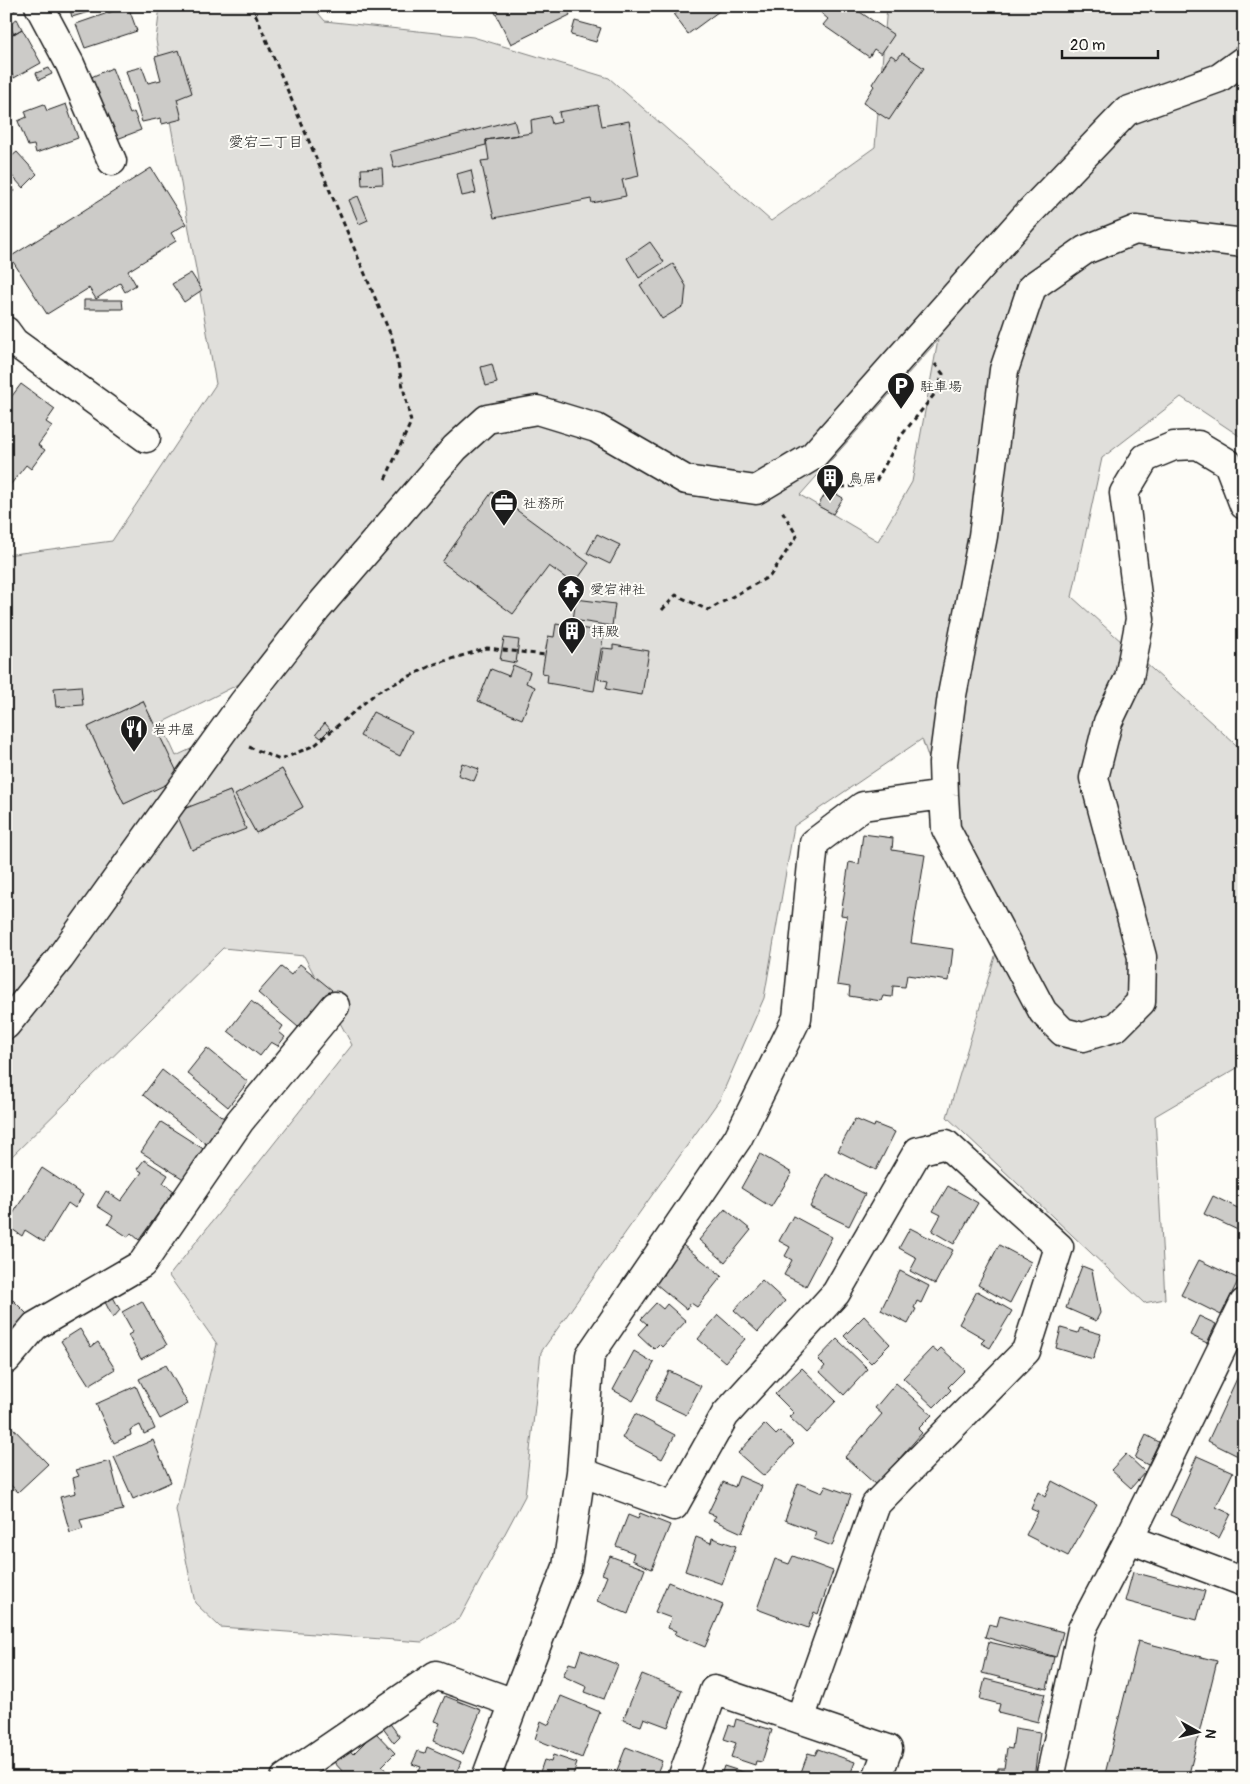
<svg xmlns="http://www.w3.org/2000/svg" width="1250" height="1784" font-family="Pangolin,'Klee One',sans-serif">
<style>
.green{fill:#e0dfdb;stroke:#7e7e7c;fill-rule:evenodd}
.building{fill:#cccbc8;stroke:#1c1c1c}
.lines{fill:none;stroke-linecap:round;stroke-linejoin:round}
.minor-casing{stroke:#1c1c1c;stroke-width:31}
.path{stroke:#1c1c1c;stroke-width:3;stroke-dasharray:5 4;stroke-linecap:butt}
.minor{stroke:#fdfcf7;stroke-width:28}
.labels{text-anchor:middle;stroke-width:4;stroke-linejoin:round;paint-order:stroke}
.poi-label{font-size:14px;fill:#1c1c1c;stroke:#fdfcf7;text-anchor:start}
.neighbourhood-label{font-size:15px;fill:#1c1c1c;stroke:#fdfcf7}
</style>
<rect width="100%" height="100%" fill="#fdfcf7"/>
<filter id="ink" filterUnits="userSpaceOnUse"><feTurbulence type="fractalNoise" baseFrequency=".02" numOctaves="2"/><feDisplacementMap in="SourceGraphic" scale="10" xChannelSelector="R" yChannelSelector="G"/><feConvolveMatrix kernelMatrix="1 2 1 2 8 2 1 2 1" color-interpolation-filters="sRGB"/></filter>
<g filter="url(#ink)">
<path class="green" d="M160 6H312L325 21 473 37 609 78 771 221 875 147 887 6H1244V439L1181 397 1102 458 1072 597 1244 752V1064L1155 1116 1165 1299 1144 1303 947 1117 996 953 922 739 794 826 764 998 720 1099 541 1352 525 1496 460 1618 422 1642 220 1627 195 1603 176 1510 217 1344 169 1276 352 1045 304 956 223 948 6 1162V555L112 541 216 384 156 40ZM938 340 912 482 878 541 800 495ZM239 684 250 721 176 756 161 723ZM143 701 179 778 124 804 88 727ZM282 769 303 807 256 833 236 795ZM230 791 245 829 192 850 177 812Z"/>
<path class="building" d="M6 6H17L18 9 6 14Z
M69 6H108L72 17Z
M128 6 137 31 85 48 76 24Z
M492 6H566L570 15 511 44Z
M686 6H726L688 34 674 15Z
M827 6H851L894 35 881 54 874 49 869 57 823 25 828 19 821 13Z
M17 19 22 29 14 34 8 24Z
M575 21 601 28 596 42 571 35Z
M22 29 41 63 14 78 6 64V38Z
M179 50 192 93 177 99 182 119 162 124 161 118 142 122 126 71 142 67 148 83 161 80 155 57Z
M902 53 924 68 889 120 863 103 874 86 872 84 891 55 897 59Z
M49 68 52 74 39 80 36 73Z
M112 68 130 114 134 112 141 130 117 139 113 128 109 129 89 78Z
M44 104 47 111 66 104 78 138 36 153 34 145 28 146 18 121 27 117 25 111Z
M598 105 602 126 629 121 639 176 622 180 626 196 592 203 591 199 494 218 481 161 489 160 486 140 532 133 531 120 550 116 552 124 561 122 559 112Z
M514 120 518 135 486 140V145L394 168 390 152Z
M17 152 37 174 23 188 6 169V161Z
M151 168 186 224 171 233 176 241 128 271 136 285 125 292 120 283 96 299 89 288 47 314 10 257Z
M382 168 383 184 362 185 361 169Z
M471 170 476 193 462 196 457 174Z
M6 181 15 191 6 199Z
M358 196 368 220 359 224 349 200Z
M650 242 664 262 639 278 627 258Z
M673 264 686 286 684 306 662 319 640 285Z
M191 273 202 290 184 302 172 284Z
M84 300H122L123 309H84Z
M492 364 497 383 486 386 481 367Z
M21 384 55 409 46 422 52 426 38 445 45 450 31 469 26 465 7 489 6 404Z
M828 489 843 498 833 514 818 506Z
M492 492 589 563 574 584 549 566 513 614 442 562Z
M597 534 620 545 610 564 587 553Z
M576 599 615 604 612 626 573 620Z
M556 624 604 632 594 691 547 683 548 674 542 673 548 636 554 637Z
M504 638 519 640 516 663 500 660Z
M613 645 649 651 642 695 606 689 608 681 598 679 603 648 613 649Z
M513 665 530 672 526 683 535 687 522 719 478 701 491 669 509 676Z
M81 686 83 705 56 707 54 688Z
M143 701 180 778 124 804 88 727Z
M373 712 412 731 400 756 360 736Z
M325 723 330 729 321 738 316 734Z
M462 763 479 769 474 781 458 775Z
M282 769 303 807 256 833 235 795Z
M230 791 246 829 192 850 176 812Z
M863 834 893 838 892 850 925 855 911 943 953 949 949 981 907 975 905 987 893 986 892 997 883 996 881 1001 849 996 850 987 837 985 847 916 841 915 849 862 859 864Z
M300 964 332 990 298 1027 258 993 281 967 291 975Z
M251 1001 283 1026 279 1032 285 1037 278 1046 271 1042 260 1056 228 1031Z
M207 1048 248 1082 228 1107 187 1073Z
M162 1070 225 1119 206 1144 143 1095Z
M855 1119 874 1127 875 1124 895 1132 876 1170 838 1151Z
M161 1122 205 1150 185 1180 141 1152Z
M760 1154 792 1173 771 1207 741 1188Z
M144 1160 168 1175 163 1183 174 1191 139 1240 131 1233 128 1237 108 1224 113 1216 97 1206 106 1191 121 1201 142 1172 137 1169Z
M42 1168 83 1195 75 1208 68 1203 44 1242 25 1230 22 1236 6 1225Z
M826 1174 865 1194 849 1226 810 1207Z
M948 1186 978 1203 954 1244 932 1231 941 1215 933 1211Z
M1213 1196 1244 1211V1233L1204 1214Z
M725 1209 751 1230 725 1262 699 1240Z
M793 1216 832 1237 806 1286 784 1275 792 1260 785 1256 790 1247 779 1241Z
M910 1228 953 1250 935 1284 910 1271 917 1258 899 1248Z
M679 1242 722 1276 697 1307 691 1303 686 1309 656 1284 664 1274 657 1269Z
M999 1245 1031 1262 1010 1303 978 1285Z
M1199 1260 1239 1279 1221 1315 1181 1295Z
M1082 1266 1092 1270 1100 1313 1096 1321 1066 1308Z
M900 1271 929 1286 921 1303 917 1301 914 1308 916 1309 908 1324 881 1310Z
M762 1280 785 1301 758 1332 734 1310Z
M977 1291 1012 1311 990 1348 981 1343 985 1339 959 1324Z
M113 1297 120 1310 113 1318 105 1302Z
M13 1300 28 1315 6 1338V1307Z
M142 1301 167 1345 141 1359 128 1335 133 1332 122 1312Z
M656 1303 663 1309 667 1304 686 1321 662 1347 659 1344 654 1349 638 1334 647 1324 641 1319Z
M718 1315 745 1339 725 1362 698 1339Z
M864 1316 890 1344 871 1363 844 1336Z
M1199 1316 1216 1324 1207 1343 1190 1335Z
M1061 1328 1078 1333 1080 1328 1101 1334 1093 1359 1056 1348Z
M80 1329 91 1347 98 1342 115 1369 89 1385 61 1341Z
M837 1339 868 1369 844 1395 820 1372 825 1366 818 1359Z
M932 1348 937 1352 941 1348 965 1370 948 1387 951 1390 934 1407 903 1378Z
M634 1351 654 1363 633 1401 613 1390Z
M166 1365 188 1404 160 1419 139 1379Z
M802 1368 836 1401 806 1433 789 1417 794 1413 775 1394Z
M669 1371 701 1386 686 1415 655 1400Z
M1240 1372 1244 1374V1459L1208 1441Z
M896 1383 932 1415 918 1429 922 1433 876 1485 845 1457 882 1414 875 1408Z
M136 1386 155 1429 144 1434 140 1425 130 1430 131 1435 114 1443 96 1404Z
M635 1414 675 1435 662 1459 622 1438Z
M6 1421 48 1464 18 1492 6 1481Z
M765 1424 776 1435 780 1431 794 1444 764 1476 738 1453Z
M1146 1435 1159 1442 1148 1465 1135 1458Z
M153 1440 171 1482 133 1499 114 1457Z
M1126 1454 1145 1472 1131 1488 1111 1470Z
M1197 1456 1233 1472 1216 1507 1231 1514 1219 1538 1170 1515Z
M110 1461 123 1510 80 1520 83 1529 70 1533 60 1497 76 1493 73 1478 79 1476 76 1470Z
M739 1476 762 1486 742 1533 713 1520 716 1516 708 1513 723 1482 735 1487Z
M1052 1481 1097 1505 1068 1556 1026 1535 1038 1512 1031 1509 1038 1492 1045 1497Z
M798 1483 822 1493 826 1486 851 1495 832 1546 814 1539 816 1532 785 1520Z
M640 1513 670 1525 652 1569 632 1560 634 1553 616 1546 628 1515 638 1519Z
M696 1537 711 1543 712 1538 736 1546 722 1584 685 1571Z
M610 1556 645 1569 628 1614 597 1601 607 1576 602 1574Z
M793 1556 833 1571 818 1614 814 1612 808 1628 757 1609 775 1559 789 1564Z
M1133 1572 1205 1591 1197 1620 1125 1601Z
M668 1582 723 1605 705 1647 674 1634 676 1631 668 1628 671 1618 655 1612Z
M1000 1615 1063 1632 1056 1657 985 1637 989 1624 997 1626Z
M1138 1641 1217 1661 1188 1778H1104Z
M989 1642 1054 1657 1047 1689 982 1673Z
M581 1650 618 1665 604 1699 585 1692 587 1687 563 1676 569 1663 576 1665Z
M642 1674 682 1690 668 1727 644 1718 641 1726 623 1720Z
M985 1679 1045 1694 1038 1722 998 1712 1000 1704 980 1699Z
M445 1696 481 1710 463 1754 433 1741 440 1723 434 1721Z
M561 1696 600 1712 582 1758 535 1739 541 1721 549 1725Z
M736 1719 772 1730 762 1762 756 1761 755 1765 731 1757 736 1743 724 1739 729 1725 734 1727Z
M388 1721 400 1737 394 1743 382 1727Z
M1015 1728 1040 1732 1034 1778H997L998 1768H1004L1007 1748 1012 1749Z
M375 1732 395 1753 382 1766 387 1772 381 1778H337L343 1772 333 1761 347 1747 353 1754Z
M427 1747 461 1762 454 1778H416L421 1767 412 1764 418 1751 425 1753Z
M626 1747 662 1761 655 1778H614Z
M818 1749 855 1762 849 1778H799L808 1753 815 1755Z
M553 1755 577 1763 572 1778H538L544 1760 551 1762Z
M724 1766 755 1776V1778H720Z"/>
<g class="lines">
<defs>
<path id="minor" d="M39 6 70 64 112 161
M1244 243 1135 230 1085 250 1032 287 1004 370 983 536 952 695 943 763 944 795 946 829 1043 1012 1063 1032 1083 1037 1116 1027 1141 1002 1142 957 1094 778 1108 722 1129 678 1140 619 1124 493 1145 458 1174 446 1198 445 1228 463 1244 505
M6 331 14 342 146 438
M6 1025 60 958 243 703 316 610 455 448 487 419 537 410 596 428 686 480 756 490 813 456 1024 218 1127 111 1219 78 1244 60
M6 1360 35 1326 142 1264 240 1121 335 1006
M581 1472 674 1506 725 1415 836 1293 918 1151 946 1144 1059 1247 1026 1351 876 1504 800 1719
M1129 1539 1244 1582
M514 1703 567 1567 581 1472 590 1355 738 1138 797 1018 814 843 863 806 944 795
M285 1778 436 1675 514 1703 486 1778
M682 1778 714 1690 888 1749 877 1778
M1050 1778 1082 1629 1129 1539 1244 1303"/>
</defs>
<use href="#minor" class="minor-casing"/>
<path class="path" d="M252 6 392 338 411 422 384 482
M823 488 857 486 876 481 901 436 937 391 943 374 935 364
M662 610 676 595 708 610 770 576 797 536 781 509
M249 747 280 760 315 745 377 692 435 664 487 648 545 655"/>
<use href="#minor" class="minor"/>
</g>
</g>
<defs>
<symbol id="parking-pin" viewBox="-11 -11 22 30"><path d="M0 17L-7.5 6A9.5 9.5 0 1 1 7.5 6Z" fill="#1c1c1c" stroke="#fdfcf7"/><path d="M-3.5-5.5H1a3.5 3.5 0 0 1 0 7H-1V5.5H-3.5ZM-1-3.4V-.6H.8a1.4 1.4 0 0 0 0-2.8Z" fill="#fff"/></symbol>
<symbol id="building-pin" viewBox="-11 -11 22 30"><path d="M0 17L-7.5 6A9.5 9.5 0 1 1 7.5 6Z" fill="#1c1c1c" stroke="#fdfcf7"/><path d="M-4-6H4V6H1V3H-1V6H-4ZM-2.5-4.3h1.7v1.8h-1.7ZM.8-4.3h1.7v1.8H.8ZM-2.5-1h1.7V.8h-1.7ZM.8-1h1.7V.8H.8Z" fill="#fff"/></symbol>
<symbol id="office-pin" viewBox="-11 -11 22 30"><path d="M0 17L-7.5 6A9.5 9.5 0 1 1 7.5 6Z" fill="#1c1c1c" stroke="#fdfcf7"/><path d="M-6-3h4V-5.5h4V-3h4V5H-6ZM-1-4.5V-3h2v-1.5ZM-6 0V1H6V0Z" fill="#fff"/></symbol>
<symbol id="temple-pin" viewBox="-11 -11 22 30"><path d="M0 17L-7.5 6A9.5 9.5 0 1 1 7.5 6Z" fill="#1c1c1c" stroke="#fdfcf7"/><path d="M0-6L5-2H3V0L6.5 2.5H4V6H1.5V3h-3V6H-4V2.5H-6.5L-3 0V-2H-5Z" fill="#fff"/></symbol>
<symbol id="restaurant-pin" viewBox="-11 -11 22 30"><path d="M0 17L-7.5 6A9.5 9.5 0 1 1 7.5 6Z" fill="#1c1c1c" stroke="#fdfcf7"/><path d="M-5-6h1v4h1v-4h1v4h1v-4h1v5L-1.5 .5V6h-2V.5L-5-1ZM5-6V6H3V1.5H1.5Q1.5-4 5-6Z" fill="#fff"/></symbol>
</defs>
<g fill-rule="evenodd">
<use href="#parking-pin" x="885" y="370" width="32" height="43"/>
<use href="#building-pin" x="814" y="462" width="32" height="43"/>
<use href="#office-pin" x="488" y="487" width="32" height="43"/>
<use href="#temple-pin" x="555" y="573" width="32" height="43"/>
<use href="#building-pin" x="556" y="615" width="32" height="43"/>
<use href="#restaurant-pin" x="118" y="713" width="32" height="43"/>
</g>
<g class="labels">
<g class="poi-label">
<text x="920" y="391">駐車場</text>
<text x="849" y="483">鳥居</text>
<text x="523" y="508">社務所</text>
<text x="590" y="594">愛宕神社</text>
<text x="591" y="636">拝殿</text>
<text x="153" y="734">岩井屋</text>
</g>
<g class="neighbourhood-label">
<text x="266" y="147">愛宕二丁目</text>
</g>
</g>
<rect width="1250" height="1784" fill="none" stroke="#fdfcf7" stroke-width="25"/>
<rect x="12" y="12" width="1225" height="1759" fill="none" stroke="#1c1c1c" stroke-width="2" filter="url(#ink)"/>
<g transform="translate(1198 1732) rotate(98)" stroke="#fdfcf7" stroke-width="4" paint-order="stroke">
<path d="M0-4L9 19L0 12L-9 19Z" fill="#1c1c1c"/>
<text y="-8" font-size="14" font-weight="bold" text-anchor="middle" fill="#1c1c1c">N</text>
</g>
<path d="M1062 50v8h96v-8" fill="none" stroke="#1c1c1c" stroke-width="2.5"/>
<text x="1070" y="50" font-size="15" fill="#1c1c1c" stroke="#fdfcf7" stroke-width="4" paint-order="stroke">20 m</text>
</svg>
